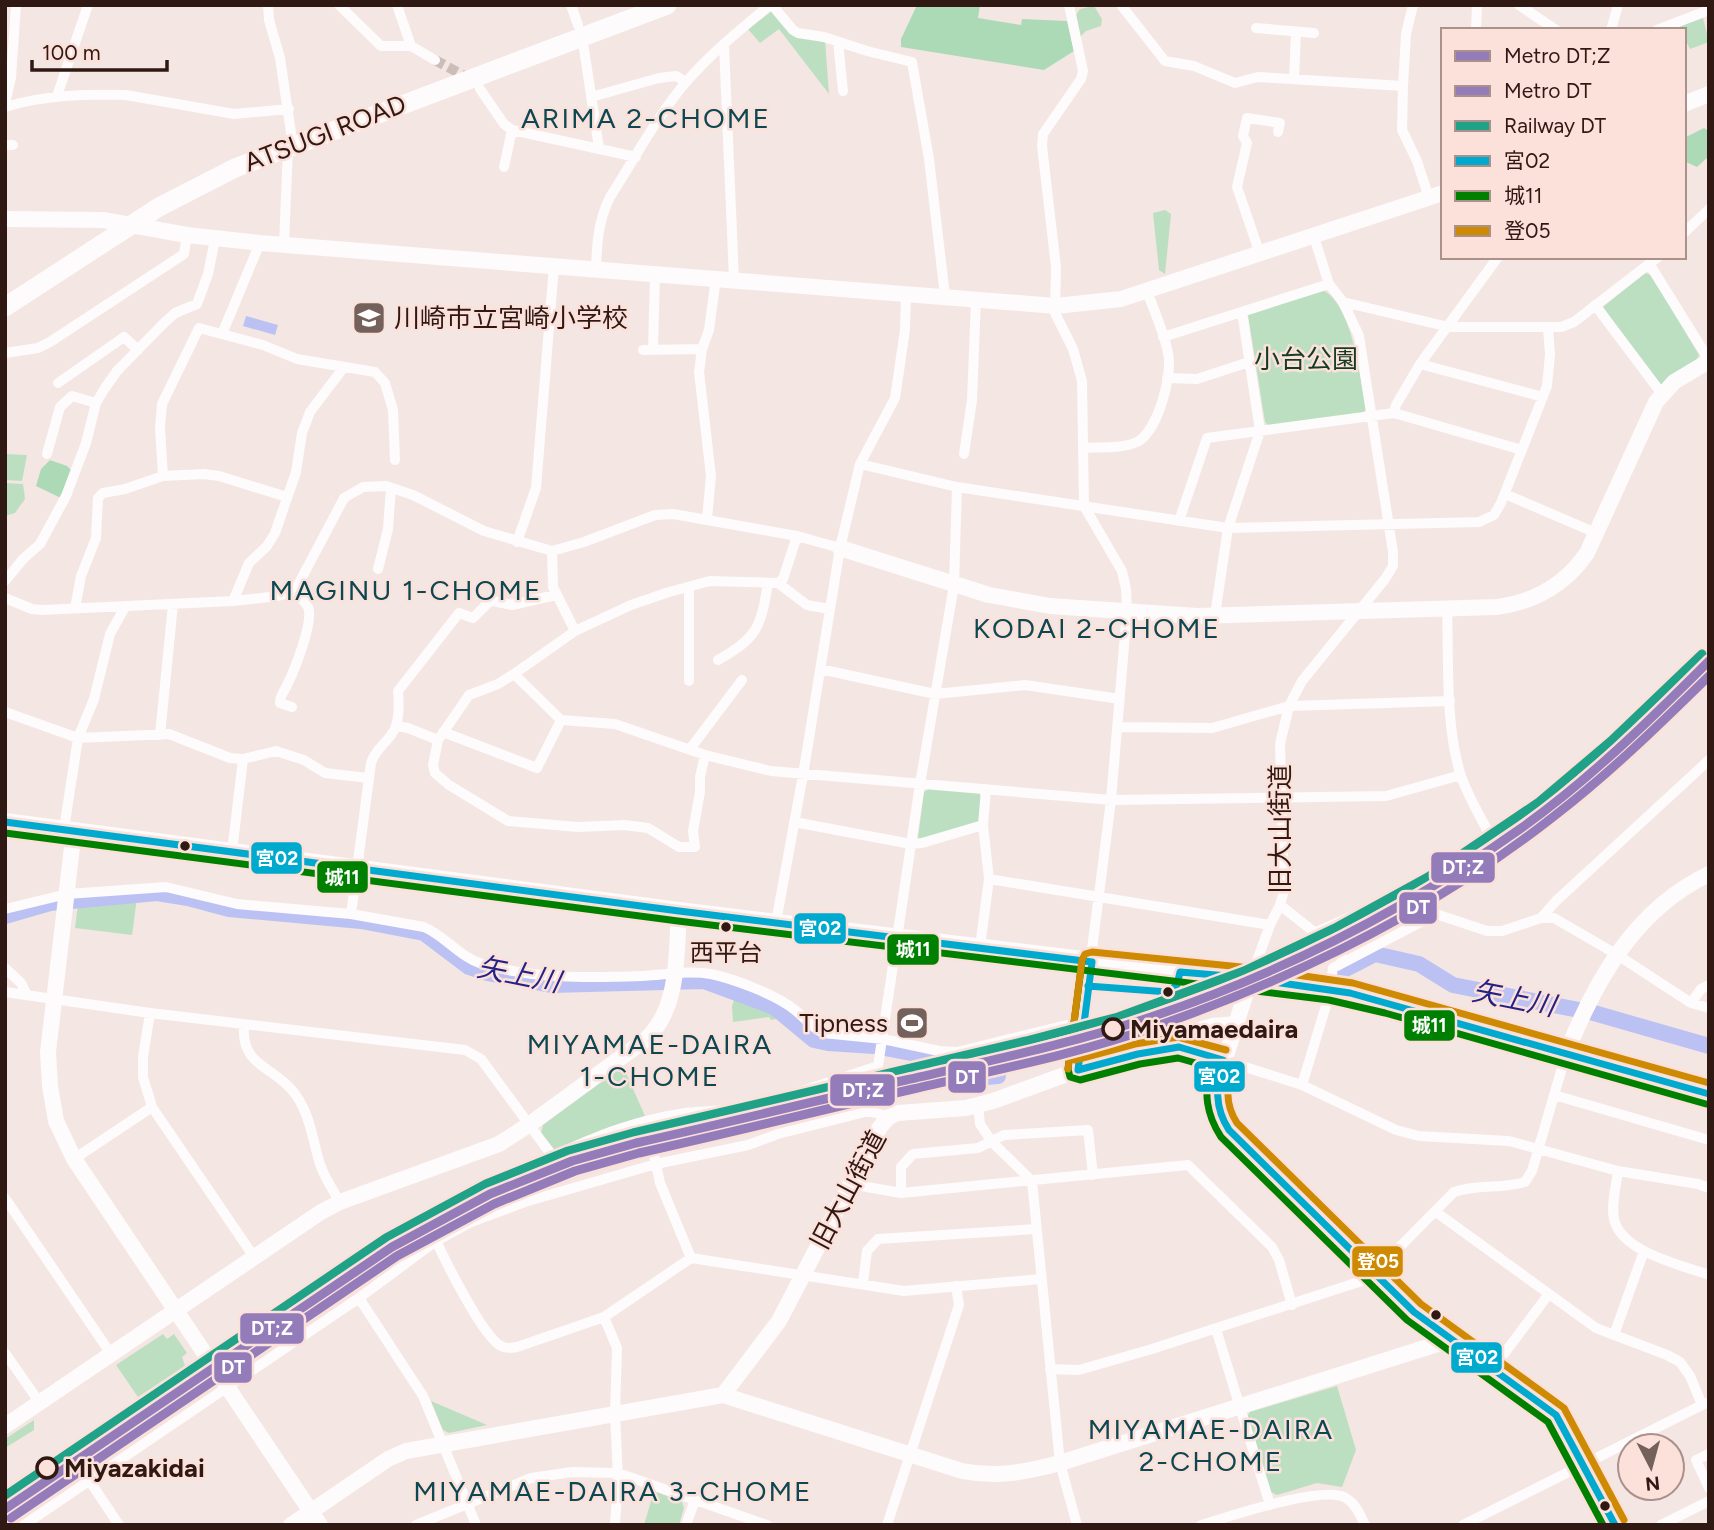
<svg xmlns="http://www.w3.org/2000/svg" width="1714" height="1530" font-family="Figtree,'Noto Sans JP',sans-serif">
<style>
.green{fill:#bcdfc1}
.forest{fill:#acdab7}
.water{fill:#bbc2f3}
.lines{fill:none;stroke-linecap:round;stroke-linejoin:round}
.river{stroke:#bbc2f3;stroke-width:16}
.street-tunnel{stroke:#cdbdb9;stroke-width:10;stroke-dasharray:10 5;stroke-linecap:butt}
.street{stroke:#fdfbfb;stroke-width:10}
.secondary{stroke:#fdfbfb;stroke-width:16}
.primary{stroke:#fdfbfb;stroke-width:18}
.highway{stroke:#fdfbfb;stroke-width:19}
.bus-1-casing{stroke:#fce1da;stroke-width:12}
.bus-2-casing{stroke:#fce1da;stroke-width:12}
.bus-3-casing{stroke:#fce1da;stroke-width:12}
.bus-1{stroke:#00a9ce;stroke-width:7}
.bus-2{stroke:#008000;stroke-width:7}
.bus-3{stroke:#cf8a04;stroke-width:7}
.rail-1-casing{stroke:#fce1da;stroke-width:14}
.rail-1{stroke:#20a288;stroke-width:9}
.metro-1-casing{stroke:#fce1da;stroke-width:14}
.metro-2-casing{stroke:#fce1da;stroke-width:14}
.metro-1{stroke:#937cb9;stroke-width:9}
.metro-2{stroke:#937cb9;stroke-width:9}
.bus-dot{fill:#301913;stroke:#fce1da;stroke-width:2.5}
.stop-dot{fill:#fce1da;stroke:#301913;stroke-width:3.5}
.labels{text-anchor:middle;stroke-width:5;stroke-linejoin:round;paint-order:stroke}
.bus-label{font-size:24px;fill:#301913;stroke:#fce1da}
.street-label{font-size:26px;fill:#301913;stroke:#fce1da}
.poi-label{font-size:26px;fill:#301913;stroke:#fce1da;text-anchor:start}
.park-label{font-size:26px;fill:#133c23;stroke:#fce1da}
.stop-label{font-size:26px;font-weight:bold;fill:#301913;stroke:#fce1da;text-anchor:start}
.neighbourhood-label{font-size:28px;letter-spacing:2px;fill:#0c4853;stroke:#fce1da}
.water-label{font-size:28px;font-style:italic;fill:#232385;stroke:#fce1da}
.line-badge{stroke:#fce1da;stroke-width:2.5}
.badge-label{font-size:19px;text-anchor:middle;font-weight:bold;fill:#fff}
</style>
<rect width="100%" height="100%" fill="#f4e6e2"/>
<path class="green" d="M1094 6 1102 19 1101 26 1086 31 1080 37 1076 15 1080 9Z
M772 11 792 35 825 41 829 94 779 29 760 43 748 29Z
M1703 18 1709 42 1690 49 1684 37V30H1681L1679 26Z
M1165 210 1171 214 1165 274 1159 270 1153 213Z
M1645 273 1651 275 1699 355 1696 361 1663 384H1658L1603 307Z
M1322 290C1352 302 1361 380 1366 409L1362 414 1269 426 1265 422 1248 315 1251 312Z
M5 454 27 455 22 481 5 480Z
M5 483 23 484 25 499 15 513 5 516Z
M930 788 978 792 982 798 980 820 974 825 922 841 918 838 924 792Z
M137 898 132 935 75 928 78 904Z
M735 997 773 1009 782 1018 771 1020 769 1017 733 1022 732 1006Z
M623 1066 645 1116 609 1127 561 1150 554 1149 541 1133 543 1125Z
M163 1334 167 1339 174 1334 187 1353 182 1357 185 1366 138 1397 116 1365Z
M1337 1386 1356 1450 1342 1487 1317 1483 1277 1495 1269 1491 1246 1418 1250 1412Z
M431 1401 487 1425 449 1433 443 1430Z
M34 1420V1430L5 1448V1439Z
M654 1491 682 1502 684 1508 679 1525H644Z"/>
<path class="forest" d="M917 5H980L978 18 1021 25 1022 19 1067 21 1074 51 1044 70 901 47V39Z
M1704 128 1709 131V156L1697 167 1686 162 1684 164V138Z
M50 460 67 466 73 472 61 498 36 486 41 469Z"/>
<path class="water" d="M246 316 278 325 275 335 243 326Z"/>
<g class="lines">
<path class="river" d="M5 916 50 903 157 893 188 898 229 909 361 921 424 933 469 967 487 973 551 985 704 981 774 1007 814 1040 828 1043 874 1046 948 1060
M1342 985 1340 972 1375 954 1419 964 1453 985 1594 1013 1709 1046
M975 1078 998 1076"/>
<path class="street-tunnel" d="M435 60 472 80"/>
<path class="street" d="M268 5 269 20 280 58 291 133
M339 5 381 46H411
M397 5 411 46 435 60
M571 5 578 25
M772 5 793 30 798 33 824 37 867 51 912 62 929 159 945 296
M1069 5 1083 71 1081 79 1043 134 1042 146 1056 267 1055 313 1073 349 1082 381 1084 506 1122 571 1126 589 1127 611 1111 800 1081 1036
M1121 5 1165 61 1194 66 1235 83 1258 77 1403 86 1406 34 1413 5
M1519 5 1556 30
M1256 28 1314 33
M1476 30 1477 5
M1611 30 1618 5
M1657 30 1709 10
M582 36 599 148
M838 42 843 91
M724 45 734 280
M1294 79 1296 32
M1403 86 1402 130 1417 161 1429 198
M480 89 504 124 512 130 636 157
M57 96 88 5
M591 97 659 78 676 76 686 82
M5 103 11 78 16 5
M5 107C44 95 85 94 126 95L234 114 289 109
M5 145H13
M504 167 512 130
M1684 233 1709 209
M284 245 288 147
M1260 254 1237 187 1247 143 1243 136 1247 118 1280 123 1278 132
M1650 265 1709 360
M596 268C597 243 598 221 610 197 633 161 659 113 687 81 711 53 741 29 770 5
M1343 302 1449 327H1561L1574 322 1658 257
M1595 305 1662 394
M222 334 260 243
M1163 337 1329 284
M643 350 702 349
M653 350 655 274
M5 353 38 348 50 342 184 254 187 235
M1420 364 1543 397
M1167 378 1197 379 1249 362
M58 383 124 337 138 350
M1394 413 1522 450
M1083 448C1100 447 1121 449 1137 442 1158 431 1173 375 1168 353 1164 332 1154 311 1147 291
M47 454 60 407 72 396 96 403
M964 454 972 400 976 299
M860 464 957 487 1228 528 1479 522 1494 515 1501 503 1547 386 1550 354 1548 328
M163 476 160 428 162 404 199 328 263 345 297 359 375 372 385 383 393 410 395 460
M1505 494 1596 533
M707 519 711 476 699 372 702 349 709 330 716 278
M1179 521 1207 438 1394 413 1396 405 1420 364 1498 257
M517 542 536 488 554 266
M552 551 553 587 575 631
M378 569 388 529 391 488
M5 581 23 559 40 544 66 496 86 443 96 403 105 388 117 371 162 325 175 313 197 304 208 274 215 239
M778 583 783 579 797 536
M689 588V681
M5 598 32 609 42 610 233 601 278 596 293 591 298 585 344 498 363 487 386 486 413 495 484 531 552 551 584 542 655 515 673 514 797 536 840 548
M233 601 249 563 267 546 275 533 296 472 302 433 310 412 344 367
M75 608 81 576 96 538 98 498 103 493 125 489 163 476 204 474 219 476 287 497
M1215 615 1228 528 1260 431 1242 312
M718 660C758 638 761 626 768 583
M820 669 935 694 1025 685 1120 699
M514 674 561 720 615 724 705 755 771 771 1111 800 1386 796 1461 775
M292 707 280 703C280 694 285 691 288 683 295 669 314 621 308 607 305 601 298 596 293 591
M5 712 78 738 169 734 230 758 243 759 276 751 304 760 325 773 368 778
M396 726 408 728 438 740
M1118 727 1212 728 1289 706 1450 701
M443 732 537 768 561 720
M160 735 173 604
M690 749 742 680
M705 755 700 777V792L693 831 695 847H679L648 828 624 825 578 827 508 821 449 785 435 773 433 765 438 740 469 695 498 684 514 674 575 631 631 605 669 592 710 581 778 583 807 605 829 609
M794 822 911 844 922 843 983 825
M64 829 78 738 94 699 110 634 125 607
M232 852 243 759
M989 879 1270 925
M1280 905 1323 939
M5 909 67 894 166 887 237 904 351 914 424 927C445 936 460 957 482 964 535 979 587 978 642 976 665 975 688 970 711 974 735 979 776 995 795 1010 805 1018 812 1028 823 1033L883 1039 939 1051 957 1052 1083 1021
M351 914 371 763C375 750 384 745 391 735 400 724 399 705 398 691L459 613 473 618 489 602 493 601 512 605 556 595
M1541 918 1556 901 1709 760
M776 922 803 775 840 548 860 464 895 398 905 330 906 294
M1316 932 1395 897 1491 837C1480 816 1467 795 1460 773 1445 721 1449 663 1447 610
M980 947 989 879 983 825 986 789
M1332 947 1346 961
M5 968 21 983 27 995
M1250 980 1270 925 1280 905 1284 891 1280 744 1289 706 1302 681 1385 579 1393 566V552L1359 336 1343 302 1329 284 1314 237
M5 992 150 1013 465 1050 481 1059 553 1157C594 1136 639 1120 685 1113 703 1111 721 1112 739 1108 786 1098 832 1081 878 1066L920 784 954 585 957 487
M1691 1003 1701 989 1709 985
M150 1013 143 1057V1077L152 1107 254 1257
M244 1024C241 1066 269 1064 291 1089 310 1110 312 1139 320 1164 324 1177 333 1190 340 1202
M1179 1047 1188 1031 1212 1023 1236 1021
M1223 1060 1302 1085 1396 1130 1419 1136 1509 1141 1618 1171 1698 1184 1709 1188
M1078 1070 1080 1048
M1302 1085 1328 999 1333 968 1436 914 1487 931H1502L1541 918H1554L1616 954 1691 1003 1709 1008
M1554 1095 1709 1140
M978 1105 980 1124 992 1142 1032 1181 1060 1463 1077 1525
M647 1122 660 1183 691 1258
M74 1159 152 1107
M1618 1171C1616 1187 1611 1204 1614 1219 1621 1252 1681 1265 1709 1275
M850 1184 901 1193 1188 1165 1272 1247 1279 1260 1292 1305
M901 1193V1167L913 1154 978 1148 1004 1135 1088 1130 1093 1175
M5 1198 111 1354
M1436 1212 1596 1328 1667 1355 1680 1362 1690 1376 1702 1405
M436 1241C446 1262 483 1337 501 1346 506 1349 512 1348 517 1347L604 1317 691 1258 904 1291 1041 1279
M863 1283 867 1251 878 1239 1036 1229
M359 1298 423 1396 476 1525
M604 1317 617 1348 615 1413 618 1479 615 1525
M1216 1329 1270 1505
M1614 1335 1644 1251
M5 1353 40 1403
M1050 1369 1079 1370 1152 1349 1368 1279 1454 1192C1477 1184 1502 1189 1525 1182L1532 1171 1566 1054
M1492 1370 1548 1295
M1709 1454 1696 1460 1709 1488
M89 1480 119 1525
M24 1525 359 1298 436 1241 471 1222 525 1202 656 1164 748 1145 778 1134 869 1111 889 1117
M416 1525 531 1478 572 1472 618 1473 767 1525
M686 1525 695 1500
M887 1525 959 1305 956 1286
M1201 1525C1228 1517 1324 1484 1346 1498 1356 1504 1360 1515 1365 1525
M1463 1525 1706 1403
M1661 1525 1709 1501"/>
<path class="secondary" d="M1684 104 1709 94
M5 219 103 220 187 235 260 243 1056 306 1121 299 1443 193
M840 548 989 595 1050 606 1197 616 1497 607C1534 602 1566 584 1587 553L1656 402 1674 382 1709 361
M74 830 48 1052 50 1086 56 1121 74 1159 320 1525
M1250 980 1217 1084 1215 1100 1222 1122 1414 1312 1556 1415 1615 1525
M1566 1054C1595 981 1635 909 1709 874
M723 1395 779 1321 880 1127 889 1117 898 1113 966 1108 993 1101 1078 1070 1158 1050 1179 1047 1223 1060
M5 1426 321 1212 340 1202 499 1144 530 1124 645 1040C680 1009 676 954 679 911
M291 1525 388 1459 406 1451 723 1395 962 1471C997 1478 1026 1472 1060 1463L1450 1340"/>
<path class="primary" d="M5 822 679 911 1331 990 1388 1003 1709 1094"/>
<path class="highway" d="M5 307 159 207 235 168 667 5"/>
<defs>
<path id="bus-1" d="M5 822 679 911 1092 962
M1092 962 1078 1070 1138 1054 1179 1047 1223 1060C1216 1086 1214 1107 1229 1130L1414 1312 1556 1415 1615 1525
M1088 986 1168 992 1177 985 1180 972 1240 977 1350 993 1709 1094"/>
<path id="bus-2" d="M5 833 678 921 1329 1000 1385 1013 1706 1104
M1082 961 1068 1069 1070 1077 1080 1080 1140 1064 1178 1058 1210 1067C1204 1093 1206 1114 1221 1137L1407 1320 1548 1422 1603 1525"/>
<path id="bus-3" d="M1075 1060 1135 1044 1178 1037 1226 1050
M1233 1063C1227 1085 1224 1103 1237 1123L1421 1304 1564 1408 1624 1520
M1068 1069 1082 960 1085 954 1092 952 1241 967 1353 983 1709 1083"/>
</defs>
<use href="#bus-1" class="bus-1-casing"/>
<use href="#bus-2" class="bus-2-casing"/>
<use href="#bus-3" class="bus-3-casing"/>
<use href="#bus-1" class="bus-1"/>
<use href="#bus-2" class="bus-2"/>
<use href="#bus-3" class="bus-3"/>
<defs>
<path id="rail-1" d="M5 1496 386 1238 486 1184 568 1151 633 1133 1026 1041 1118 1017 1244 971 1337 927 1428 877 1539 802 1611 741 1702 654"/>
</defs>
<use href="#rail-1" class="rail-1-casing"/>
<use href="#rail-1" class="rail-1"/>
<defs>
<path id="metro-1" d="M5 1509 392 1247 490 1194 572 1161 636 1143C726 1123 816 1101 906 1080 988 1061 1071 1044 1151 1017 1282 973 1407 909 1520 829 1589 780 1649 721 1709 661"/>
<path id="metro-2" d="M11 1518 397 1256 494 1204 575 1171 639 1153C730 1133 821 1110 913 1089 995 1070 1078 1054 1157 1026 1297 977 1436 909 1553 817 1609 774 1659 725 1709 676"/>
</defs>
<use href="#metro-1" class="metro-1-casing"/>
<use href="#metro-2" class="metro-2-casing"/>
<use href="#metro-1" class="metro-1"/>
<use href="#metro-2" class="metro-2"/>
</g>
<defs>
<symbol id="school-square" viewBox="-11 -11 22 22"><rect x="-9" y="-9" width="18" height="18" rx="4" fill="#75615b" stroke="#fce1da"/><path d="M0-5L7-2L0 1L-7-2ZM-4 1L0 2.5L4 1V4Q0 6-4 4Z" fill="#fff"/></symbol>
<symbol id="stadium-square" viewBox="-11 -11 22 22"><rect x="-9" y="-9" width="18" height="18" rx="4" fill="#75615b" stroke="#fce1da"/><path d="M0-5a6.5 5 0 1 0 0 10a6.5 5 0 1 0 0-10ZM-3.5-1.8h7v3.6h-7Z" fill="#fff"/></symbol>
</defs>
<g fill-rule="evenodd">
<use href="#school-square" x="350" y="299" width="38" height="38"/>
<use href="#stadium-square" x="893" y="1004" width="38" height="38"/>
</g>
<g class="bus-dot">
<circle cx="185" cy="846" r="6"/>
<circle cx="726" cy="927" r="6"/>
<circle cx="1168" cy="992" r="6"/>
<circle cx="1436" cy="1315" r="6"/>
<circle cx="1605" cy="1506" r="6"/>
</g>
<g class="stop-dot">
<circle cx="1113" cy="1029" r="10"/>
<circle cx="47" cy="1468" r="10"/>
</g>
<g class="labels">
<g class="bus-label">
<text x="726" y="961">西平台</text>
</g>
<g class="street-label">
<text transform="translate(325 133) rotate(-21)" y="9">ATSUGI ROAD</text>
<text transform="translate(1280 829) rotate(-90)" y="9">旧大山街道</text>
<text transform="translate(848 1190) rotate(-62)" y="9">旧大山街道</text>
</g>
<g class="poi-label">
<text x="394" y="327">川崎市立宮崎小学校</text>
<text x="888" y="1032" text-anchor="end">Tipness</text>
</g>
<g class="park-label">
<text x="1306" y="368">小台公園</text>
</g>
<g class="stop-label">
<text x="1130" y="1038">Miyamaedaira</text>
<text x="64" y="1477">Miyazakidai</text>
</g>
<g class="neighbourhood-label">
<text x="646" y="128">ARIMA 2-CHOME</text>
<text x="406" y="600">MAGINU 1-CHOME</text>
<text x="1097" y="638">KODAI 2-CHOME</text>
<text x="650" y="1054">MIYAMAE-DAIRA<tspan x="650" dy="32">1-CHOME</tspan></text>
<text x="1211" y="1439">MIYAMAE-DAIRA<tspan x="1211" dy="32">2-CHOME</tspan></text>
<text x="613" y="1501">MIYAMAE-DAIRA 3-CHOME</text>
</g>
<g class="water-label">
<text transform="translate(519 974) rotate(11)" y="10">矢上川</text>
<text transform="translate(1514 998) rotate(11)" y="10">矢上川</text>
</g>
</g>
<g class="line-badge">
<rect x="250" y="841" width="53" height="34" rx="7" fill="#00a9ce"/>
<rect x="1430" y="851" width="66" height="33" rx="7" fill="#937cb9"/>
<rect x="316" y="860" width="53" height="34" rx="7" fill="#008000"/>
<rect x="1398" y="891" width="40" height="34" rx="7" fill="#937cb9"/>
<rect x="793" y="912" width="54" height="33" rx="7" fill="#00a9ce"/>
<rect x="886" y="933" width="54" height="33" rx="7" fill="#008000"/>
<rect x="1403" y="1009" width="53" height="33" rx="7" fill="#008000"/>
<rect x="1193" y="1060" width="53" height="33" rx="7" fill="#00a9ce"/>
<rect x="947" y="1060" width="40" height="34" rx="7" fill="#937cb9"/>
<rect x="829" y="1073" width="67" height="34" rx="7" fill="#937cb9"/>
<rect x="1351" y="1245" width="53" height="33" rx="7" fill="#cf8a04"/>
<rect x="239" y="1312" width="66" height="33" rx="7" fill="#937cb9"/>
<rect x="1450" y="1341" width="53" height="33" rx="7" fill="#00a9ce"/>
<rect x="213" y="1351" width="40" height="33" rx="7" fill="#937cb9"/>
</g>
<g class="badge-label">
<text x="277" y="865">宮02</text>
<text x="1463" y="874">DT;Z</text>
<text x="342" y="884">城11</text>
<text x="1418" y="914">DT</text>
<text x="820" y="935">宮02</text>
<text x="913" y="956">城11</text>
<text x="1429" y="1032">城11</text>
<text x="1219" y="1083">宮02</text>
<text x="967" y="1084">DT</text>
<text x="863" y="1097">DT;Z</text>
<text x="1378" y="1268">登05</text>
<text x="272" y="1335">DT;Z</text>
<text x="1477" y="1364">宮02</text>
<text x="233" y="1374">DT</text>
</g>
<rect width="1714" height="1530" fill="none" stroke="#301913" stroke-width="14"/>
<rect x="1441" y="28" width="245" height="231" fill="#fce1da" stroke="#aa918a" stroke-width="2"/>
<rect x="1455" y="51" width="35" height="10" fill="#937cb9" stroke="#aa918a" stroke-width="2"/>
<text x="1504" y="63" font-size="21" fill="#301913">Metro DT;Z</text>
<rect x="1455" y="86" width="35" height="10" fill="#937cb9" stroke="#aa918a" stroke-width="2"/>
<text x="1504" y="98" font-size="21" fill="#301913">Metro DT</text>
<rect x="1455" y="121" width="35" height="10" fill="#20a288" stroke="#aa918a" stroke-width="2"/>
<text x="1504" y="133" font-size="21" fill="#301913">Railway DT</text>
<rect x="1455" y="156" width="35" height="10" fill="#00a9ce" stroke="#aa918a" stroke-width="2"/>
<text x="1504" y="168" font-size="21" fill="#301913">宮02</text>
<rect x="1455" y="191" width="35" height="10" fill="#008000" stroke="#aa918a" stroke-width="2"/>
<text x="1504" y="203" font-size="21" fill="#301913">城11</text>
<rect x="1455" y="226" width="35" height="10" fill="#cf8a04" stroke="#aa918a" stroke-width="2"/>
<text x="1504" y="238" font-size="21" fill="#301913">登05</text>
<g transform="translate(1651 1467) rotate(174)"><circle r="33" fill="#fce1da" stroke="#aa918a" stroke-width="2"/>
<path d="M0-5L12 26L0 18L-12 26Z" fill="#75615b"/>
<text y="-10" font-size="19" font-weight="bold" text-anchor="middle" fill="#301913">N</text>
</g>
<path d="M32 60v10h135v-10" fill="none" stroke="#301913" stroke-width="3.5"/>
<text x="42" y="60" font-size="21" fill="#301913" stroke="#fce1da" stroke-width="5" paint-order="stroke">100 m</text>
</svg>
